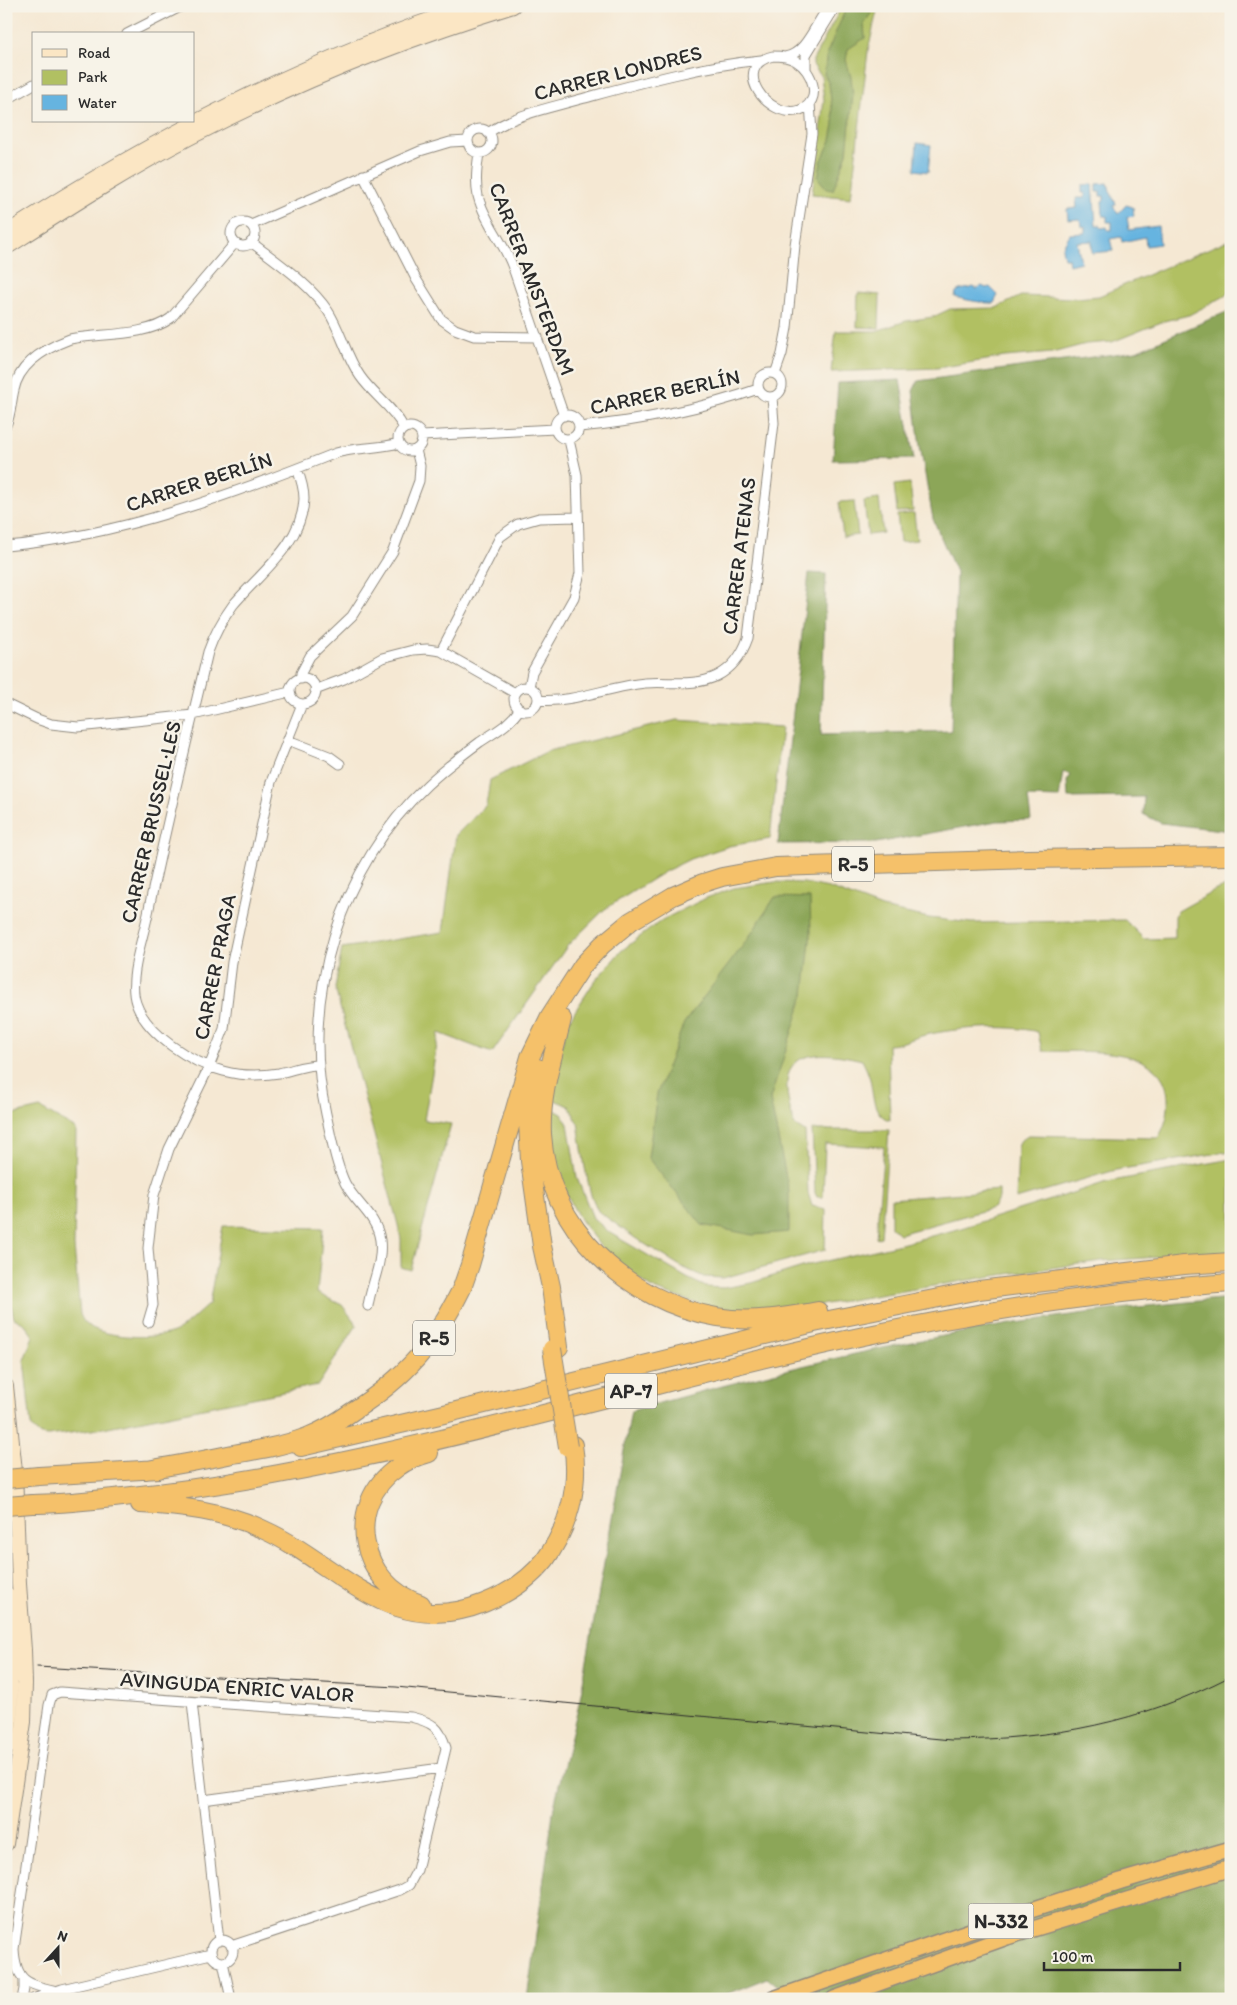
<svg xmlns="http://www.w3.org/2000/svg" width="1237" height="2005" font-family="Itim,sans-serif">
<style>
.green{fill:#b1c062;stroke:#6e7646}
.forest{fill:#8ca658;stroke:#5c6842}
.water{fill:#66b4e0;stroke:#487086}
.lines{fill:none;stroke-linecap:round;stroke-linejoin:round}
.minor-casing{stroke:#908a7f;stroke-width:11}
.secondary-casing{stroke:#908a7f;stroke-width:16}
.trunk-casing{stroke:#908a7f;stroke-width:18}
.motorway-casing{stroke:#908a7f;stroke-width:20}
.minor{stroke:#fff;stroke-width:9}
.secondary{stroke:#fbe6c4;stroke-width:14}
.trunk{stroke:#f5c16b;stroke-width:15}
.motorway{stroke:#f5c16b;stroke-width:18}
.tram{stroke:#2b2b2b;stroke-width:1}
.secondary-bridge-casing{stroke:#908a7f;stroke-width:16;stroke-linecap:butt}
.motorway-bridge-casing{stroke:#908a7f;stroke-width:20;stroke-linecap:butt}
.secondary-bridge{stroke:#fbe6c4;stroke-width:14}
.motorway-bridge{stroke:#f5c16b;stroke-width:18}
.labels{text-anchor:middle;stroke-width:5;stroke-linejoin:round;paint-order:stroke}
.shield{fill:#f7f3e8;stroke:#686764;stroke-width:1}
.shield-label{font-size:20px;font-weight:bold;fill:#2b2b2b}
.street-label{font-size:21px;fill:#2b2b2b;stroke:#f7f3e8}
</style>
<rect width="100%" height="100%" fill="#f7f3e8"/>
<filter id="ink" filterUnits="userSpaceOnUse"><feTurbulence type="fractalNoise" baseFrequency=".02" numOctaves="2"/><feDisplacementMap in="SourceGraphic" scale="10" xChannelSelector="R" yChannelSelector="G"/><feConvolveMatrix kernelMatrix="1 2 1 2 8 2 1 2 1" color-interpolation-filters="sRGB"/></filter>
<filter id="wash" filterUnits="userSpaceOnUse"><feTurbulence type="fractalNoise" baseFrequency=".0096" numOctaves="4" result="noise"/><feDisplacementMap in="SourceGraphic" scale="20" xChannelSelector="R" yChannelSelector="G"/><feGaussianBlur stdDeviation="1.12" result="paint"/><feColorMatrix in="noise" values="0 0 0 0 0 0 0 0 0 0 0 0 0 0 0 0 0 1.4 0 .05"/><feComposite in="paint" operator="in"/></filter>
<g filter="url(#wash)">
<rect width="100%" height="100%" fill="#f5e8d3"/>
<path class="green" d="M842 6H878L868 51 851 198 812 194 824 100 821 76 813 65V60Z
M1226 241 1231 248V289L1225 296 1189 315 1164 321 1112 342 1086 344 1052 353 1005 357 937 368 831 372 836 331H876L906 321 933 317 950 309 996 308 1021 296 1076 298 1099 296Z
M858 293 880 295 879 328 857 327Z
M910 483 913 511 897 512 894 485Z
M879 499 883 533 868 535 864 501Z
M854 501 858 535 843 537 839 502Z
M914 513 917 540 900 542 897 515Z
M677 720 782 727 770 839 729 846 690 859 664 872 605 909 568 945 492 1053 439 1033 424 1120 451 1124 411 1270 401 1267V1239L398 1225 335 988 342 948 443 932 456 835 486 805 490 780 548 751Z
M775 882 804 883 829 888 882 908 929 918 972 923 1125 920 1144 939 1175 938V916L1178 911 1216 890 1231 884V1151L1116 1170 1016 1199 1018 1146C1020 1140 1023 1138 1028 1135L1158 1138C1166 1125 1169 1112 1168 1097 1164 1042 1079 1053 1042 1051L1038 1032C1007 1024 957 1028 925 1035 913 1038 900 1045 888 1045L890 1120C872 1116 873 1092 870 1079 868 1072 865 1066 862 1060 837 1054 789 1045 787 1082 786 1097 791 1111 794 1125L805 1132 808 1193 812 1206 826 1209 825 1250 723 1278 704 1277 682 1267 635 1238 598 1211 591 1195 585 1168 578 1123 569 1106 552 1099 550 1080 570 1019 594 982 621 951 662 920 706 898 734 888Z
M549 1107 562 1114 568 1124 577 1178 593 1218 610 1233 687 1278 706 1287 723 1288 751 1283 809 1265 901 1244 958 1229 1107 1182 1231 1159V1252L1101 1261 993 1276 784 1311H720L656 1290 625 1270 601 1247 581 1221 565 1192 555 1161 549 1131Z
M40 1108 76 1129 74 1246 80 1314C82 1319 84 1323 89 1326 106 1338 157 1340 176 1331 187 1325 199 1312 209 1304L223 1226 323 1228 317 1293 342 1305 357 1325 318 1385 98 1429 49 1436C40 1436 34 1433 31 1425L24 1360 33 1336 25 1324 14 1318 6 1280V1116Z
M812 1130H889L881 1237 876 1238 884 1147 825 1144 823 1197H817L815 1193Z
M999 1190V1198L993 1208 899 1234 891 1227V1199Z"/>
<path class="forest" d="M847 6H874L873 11 864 23 865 38 848 49 846 60 851 77 853 95 847 153 833 190 827 189 818 178 821 162 831 140 834 124 829 84 824 74 827 53Z
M1231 310V831L1161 823 1143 814 1144 797 1068 798 1067 781 1071 775 1063 772 1059 798 1028 797 1031 820 997 821 876 843 778 844 809 573 826 574 821 735 951 731 956 572 933 519 920 446 913 391 918 381 1136 351Z
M900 380 914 459 833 460 838 383Z
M775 897 810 898 811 932 804 995 770 1099 789 1192V1232L753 1235 702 1225 648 1158 657 1094 684 1023 748 939Z
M1231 1298V1999H794L767 1978 714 1999H527L554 1806 580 1699 631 1411C764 1373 899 1341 1036 1320 1100 1310 1166 1304 1231 1298Z"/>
<path class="water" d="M917 143 931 145 928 172 915 170Z
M1108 183 1110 191 1116 204 1113 206 1118 214 1126 205 1133 207 1134 216 1127 217 1129 230 1158 226 1160 244 1146 246 1145 237 1122 242 1121 237 1110 239 1113 251 1092 253V241L1077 242 1081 262 1069 265 1068 258H1064L1062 248 1070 234 1085 233V226L1081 227 1080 219 1068 220 1067 209 1077 208 1076 198H1085V193H1082V185L1093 184 1096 225H1100L1101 228 1107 227 1108 230H1112V222H1107V216H1103L1102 201 1104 200V196H1100V192H1097V184Z
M982 286 986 288 990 287 998 295 994 303C988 304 960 299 955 297L956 292C961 288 967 290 972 287L977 289Z"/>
</g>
<g filter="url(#ink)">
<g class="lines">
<defs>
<path id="minor" d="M127 34 182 6
M773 56C781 56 789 57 796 61 812 70 824 101 800 110 768 121 729 66 773 56Z
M785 57C804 54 813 30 823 15
M806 70V55L836 6
M6 100 34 84
M468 141a12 12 0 1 1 24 0a12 12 0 1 1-24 0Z
M488 133C515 114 550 108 581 99 640 83 700 66 761 60
M479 153C477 167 475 181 478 196 484 220 503 242 512 265L564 416
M363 175 416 279 441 319 455 329 474 336 538 337
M231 234a12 12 0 1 1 24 0a12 12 0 1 1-24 0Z
M251 225 420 151 450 142 468 141
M251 242C278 263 309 283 328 311 341 331 346 356 360 376 373 395 393 407 404 428
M758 385a12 12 0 1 1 24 0a12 12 0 1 1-24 0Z
M775 374 782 354 787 328 795 245 812 134 810 102
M555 427a12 12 0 1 1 24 0a12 12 0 1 1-24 0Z
M6 425C11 415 11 402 14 390 19 364 46 348 70 339 100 333 146 337 171 318L235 243
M398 439a12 12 0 1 1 24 0a12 12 0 1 1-24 0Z
M579 427C635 422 705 408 758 389
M422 436 555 429
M297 469C301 479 304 488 304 499 302 544 260 573 233 605 222 620 214 635 208 652 187 740 165 829 147 918 142 941 128 980 136 1003 147 1035 192 1063 223 1071 241 1076 260 1076 279 1073 294 1070 303 1065 319 1065
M6 546C120 536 231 495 336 453 357 447 378 449 399 443
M441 651 500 537 518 524 539 518 577 517
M290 691a13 13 0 1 1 26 0a13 13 0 1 1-26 0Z
M301 679V673L310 656 352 616 393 551 419 481 420 466 416 450
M514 699a12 12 0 1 1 24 0a12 12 0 1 1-24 0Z
M529 687 532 672 574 597 580 573 577 475 569 440
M315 690 344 679 382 658 413 650 427 649 441 651 515 693
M538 700C570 704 611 686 645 683 668 681 695 687 717 676 733 668 742 655 748 638L774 423 772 397
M6 704 37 719 51 724 78 727 193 715 290 692
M288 740 329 756 340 764
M368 1306C371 1284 383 1264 380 1240 377 1216 355 1203 345 1183 335 1162 331 1136 326 1114 300 997 340 867 427 785 443 770 461 756 480 742 496 731 508 726 520 709
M148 1322 153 1305 148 1248 154 1195 169 1149 209 1067 224 1029 232 962 271 782 302 704
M192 1702 219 1941
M203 1800 441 1768
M211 1951a11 11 0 1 1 22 0a11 11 0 1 1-22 0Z
M223 1962 231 1999
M57 1991C27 1984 16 1982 14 1949L49 1705 52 1695 60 1692 411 1717C432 1722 440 1727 446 1748L417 1870 409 1885 400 1890 231 1946
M22 1999 24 1989V1979
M33 1999 62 1989 211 1954"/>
<path id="secondary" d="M6 233C153 138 303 60 470 6
M6 248C67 209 127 170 191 137 294 84 402 40 513 6
M6 1386 15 1471 19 1584 24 1650
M6 1593 10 1649
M6 1749 10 1720 11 1682
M6 1844 24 1722 25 1683"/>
<path id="trunk" d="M773 1999 1025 1912 1121 1881 1231 1849
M834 1999 1007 1937 1231 1868"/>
<path id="motorway" d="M562 1019C553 1058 540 1094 542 1134 547 1228 628 1302 717 1317 751 1323 784 1317 818 1311
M538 1068 528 1122 530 1161 542 1246 551 1287 559 1347
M301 1447 444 1414 814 1323 979 1290 1184 1265 1231 1262
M147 1470C176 1465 205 1460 233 1454 258 1450 283 1446 307 1437 323 1431 339 1421 353 1411 406 1377 434 1345 462 1288L470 1265 530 1057 550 1016 583 965 602 945 631 921 673 896 703 883 722 877 776 867 1029 859 1231 856
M39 1476 159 1469
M32 1504C62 1504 93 1500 123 1497 305 1478 480 1430 657 1385 846 1336 1036 1296 1231 1283
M140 1504C183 1506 222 1511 262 1529 339 1563 389 1641 484 1603 507 1594 529 1580 545 1560 569 1527 580 1486 573 1445
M421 1604C359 1584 343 1505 398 1467 407 1460 418 1456 429 1453"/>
</defs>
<use href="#minor" class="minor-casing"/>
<use href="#secondary" class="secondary-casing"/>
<use href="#trunk" class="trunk-casing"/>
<use href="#motorway" class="motorway-casing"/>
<use href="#minor" class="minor"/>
<use href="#secondary" class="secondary"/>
<use href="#trunk" class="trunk"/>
<use href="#motorway" class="motorway"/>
<path class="tram" d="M37 1667 396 1687 951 1740C1054 1739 1139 1723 1231 1676"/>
<defs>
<path id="secondary-bridge" d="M10 1649 11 1682
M24 1650 25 1683"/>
<path id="motorway-bridge" d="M552 1349 568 1447
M6 1479 39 1476
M6 1506 32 1504"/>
</defs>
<use href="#secondary-bridge" class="secondary-bridge-casing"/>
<use href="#motorway-bridge" class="motorway-bridge-casing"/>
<use href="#secondary-bridge" class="secondary-bridge"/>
<use href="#motorway-bridge" class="motorway-bridge"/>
</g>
</g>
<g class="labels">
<g class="shield">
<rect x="832" y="846.5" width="42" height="35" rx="4"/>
<rect x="413" y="1320.5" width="42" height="35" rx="4"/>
<rect x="605" y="1373.5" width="52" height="35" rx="4"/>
<rect x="968.5" y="1903.5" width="65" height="35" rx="4"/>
</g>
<g class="shield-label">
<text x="853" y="871">R-5</text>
<text x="434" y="1345">R-5</text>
<text x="631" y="1398">AP-7</text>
<text x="1001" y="1928">N-332</text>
</g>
<g class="street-label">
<text transform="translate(618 73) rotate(-14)" y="7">CARRER LONDRES</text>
<text transform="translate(532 279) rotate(69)" y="7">CARRER AMSTERDAM</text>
<text transform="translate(665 392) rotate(-12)" y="7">CARRER BERLÍN</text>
<text transform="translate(199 482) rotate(-18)" y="7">CARRER BERLÍN</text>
<text transform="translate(739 556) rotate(-83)" y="7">CARRER ATENAS</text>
<text transform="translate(151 822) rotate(-77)" y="7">CARRER BRUSSEL·LES</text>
<text transform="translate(215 967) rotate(-79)" y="7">CARRER PRAGA</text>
<text transform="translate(237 1687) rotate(4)" y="7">AVINGUDA ENRIC VALOR</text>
</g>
</g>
<rect width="1237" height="2005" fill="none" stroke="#f7f3e8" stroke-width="25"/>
<rect x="32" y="32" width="162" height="90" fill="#f7f3e8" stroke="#a5a39c"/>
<rect x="42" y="49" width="25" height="8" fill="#fbe6c4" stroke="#a5a39c"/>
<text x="78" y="58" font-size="15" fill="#2b2b2b">Road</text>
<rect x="42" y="70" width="25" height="15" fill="#b1c062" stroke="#a5a39c"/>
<text x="78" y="82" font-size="15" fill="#2b2b2b">Park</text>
<rect x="42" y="95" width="25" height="15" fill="#66b4e0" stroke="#a5a39c"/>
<text x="78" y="108" font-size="15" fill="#2b2b2b">Water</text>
<g transform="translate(58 1948) rotate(21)" stroke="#f7f3e8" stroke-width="4" paint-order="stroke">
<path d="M0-4L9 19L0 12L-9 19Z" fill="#2b2b2b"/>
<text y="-8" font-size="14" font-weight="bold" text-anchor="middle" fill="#2b2b2b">N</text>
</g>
<path d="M1044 1962v8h136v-8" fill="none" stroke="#2b2b2b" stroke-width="2.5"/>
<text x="1052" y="1962" font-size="15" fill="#2b2b2b" stroke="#f7f3e8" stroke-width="4" paint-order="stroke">100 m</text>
</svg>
